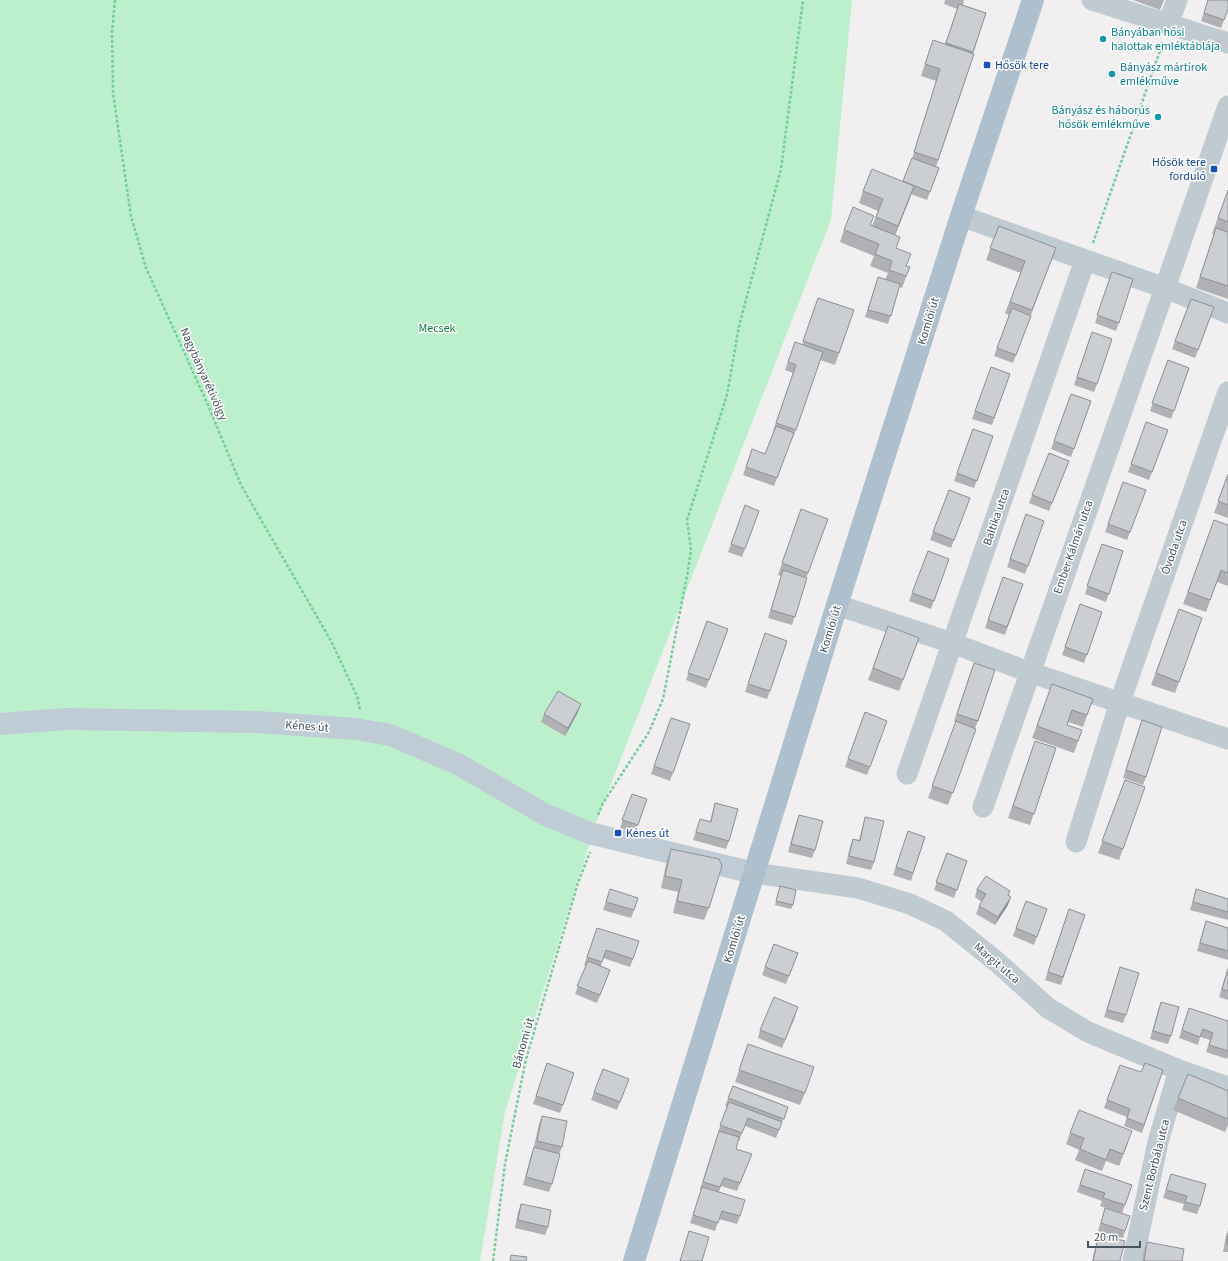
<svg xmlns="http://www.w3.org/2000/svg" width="1228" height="1261" font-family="'Source Sans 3',sans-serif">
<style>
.green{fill:#bcf0cc}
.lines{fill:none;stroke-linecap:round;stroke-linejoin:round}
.path{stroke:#74ce9b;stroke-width:2.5;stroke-dasharray:3 2;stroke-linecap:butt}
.street{stroke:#bfcad1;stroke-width:21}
.secondary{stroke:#bfccd6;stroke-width:22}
.primary{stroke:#aec0ce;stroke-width:22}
.wall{fill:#afb1b5}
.shaded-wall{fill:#8e9094}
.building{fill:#cbced3;stroke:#8e9094}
.culture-dot{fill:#0f9aa8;stroke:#fff;stroke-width:1.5}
.transit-dot{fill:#1a4fb4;stroke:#fff;stroke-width:1.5}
.labels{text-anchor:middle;stroke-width:3;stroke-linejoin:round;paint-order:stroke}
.culture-label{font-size:12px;fill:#0d838f;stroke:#fff;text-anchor:start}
.transit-label{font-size:12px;fill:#164399;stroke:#fff;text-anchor:start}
.street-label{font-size:12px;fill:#46545c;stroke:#fff}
.park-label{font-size:12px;fill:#158043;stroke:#fff}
</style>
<rect width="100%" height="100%" fill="#f1efef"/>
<path class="green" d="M0 0H852L831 220 597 820 505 1112 480 1261H0Z"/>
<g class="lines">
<path class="path" d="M115 0 112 32 113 93 131 216 146 268 208 405 241 485 331 641 357 696 360 710
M1093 243 1163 42
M598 815 603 803 649 732 663 699 688 571 691 550 687 520 727 395 739 326 781 169 803 0
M493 1261 505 1164 526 1059 578 883 590 852"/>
<path class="street" d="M1092 0 1228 43
M1168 24 1177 0
M961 216 1165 288 1228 106
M837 605 952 643 1029 672 1228 739
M907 774 1085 260
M983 807 1165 288 1228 313
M1076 842 1120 702 1228 392
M754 873 858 888 910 904 946 921 997 962 1048 1008 1088 1032 1179 1070 1228 1087
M1133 1261 1158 1142 1179 1070"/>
<path class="secondary" d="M0 724 66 719 258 722 356 729 390 735 458 764 544 814 589 833 754 873"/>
<path class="primary" d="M634 1261 837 605 961 216 1033 0"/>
</g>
<path class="wall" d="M945 0H964L963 5 986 13 973 54H974L936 167 939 168 927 200 911 194 895 235 896 248 906 266 910 267 902 288 899 287 888 324 865 317 878 277 885 280 888 273 870 266 874 256 840 242 844 230 870 226H872L878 211 859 203 863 191 903 181 912 159 936 81 921 76 933 40 945 44 957 9 944 4Z
M1133 0H1164L1160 10Z
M1208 0 1228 9 1221 28 1201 21Z
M1228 190V299L1196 288 1214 234H1212Z
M999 226 1056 248 1013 363 994 356 1009 315 1005 313 1021 273 986 260Z
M1112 272 1133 279 1116 331 1095 323Z
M818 298 854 310 835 365 820 360 793 438 792 437 774 486 743 475 752 449 765 454 774 431H773L793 373 785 370 795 342 802 345Z
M1191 299 1214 307 1195 358 1172 349Z
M1089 340 1097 384 1094 392 1074 385Z
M1168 360 1189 368 1171 419 1150 411Z
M991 367 1010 374 992 425 972 419Z
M1071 394 1091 401 1071 457 1051 449Z
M1146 422 1168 430 1149 480 1128 472Z
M973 429 993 436 974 488 954 481Z
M1069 461 1049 511 1029 503 1032 495Z
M1228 474V518L1214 513Z
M1123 482 1146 490 1127 540 1105 532Z
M949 490 970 498 951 548 930 540Z
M745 505 759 511 742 557 728 552Z
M801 509 808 573 792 625 768 618 781 576 778 575Z
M1026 514 1044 521 1025 574 1007 567Z
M1214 520 1228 525V586L1217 582 1206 612 1183 604Z
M1102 544 1123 551 1106 602 1085 594Z
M928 551 949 559 931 609 909 601Z
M1003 577 1023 584 1005 635 985 628Z
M1080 604 1102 612 1084 663 1062 655Z
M1179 609 1202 618 1175 693 1151 685Z
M707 621 728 629 706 688 686 680Z
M888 626 919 638 899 691 868 680Z
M765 633 787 641 767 699 745 692Z
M971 671 978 721 975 728 976 729 948 805 928 798 956 722 954 721Z
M1052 684 1093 699 1083 727 1068 722 1067 725 1082 730 1074 753 1032 738Z
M578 712 565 736 541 722 544 714Z
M865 712 887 721 867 775 845 767Z
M671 718 690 724 670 781 651 774Z
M1139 728 1146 777 1143 785 1123 778Z
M1035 741 1056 748 1030 825 1008 818Z
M1125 780 1123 849 1119 860 1098 853Z
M632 794 647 799 635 833 620 828Z
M715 803 729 841 726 849 693 840 700 819 710 821Z
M799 815 815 850 812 858 788 852 796 823Z
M865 817 874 862 871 870 846 864 850 847 853 839 859 840 863 825Z
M908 831 925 837 911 881 893 875Z
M671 849 709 908 704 920 673 913 678 892 661 888 667 860Z
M947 853 967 861 954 898 934 890Z
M780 886 793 905 791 909 775 905Z
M610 889 634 910 631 918 603 910Z
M977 889 1009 896 1008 905 995 925 976 914 979 906 982 902 975 897Z
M1196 889 1228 899V920L1190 910Z
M1026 901 1047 909 1034 945 1013 936Z
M1069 909 1085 915 1061 985 1045 980Z
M1206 921 1228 928V960L1197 951Z
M597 928 633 959 630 967 603 958 601 966 610 970 597 1003 575 994 586 966 584 965Z
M774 944 798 953 786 984 762 975Z
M1120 967 1126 1015 1123 1023 1104 1017Z
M1228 967V1000L1219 997Z
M1161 1002 1171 1036 1168 1044 1150 1039 1158 1010Z
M1189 1008 1228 1021V1056L1227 1059 1206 1052 1210 1040 1200 1037 1198 1045 1179 1038Z
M796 1015 782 1048 758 1038 760 1030Z
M748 1044 805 1093 800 1105 735 1082Z
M547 1063 574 1073 560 1113 533 1104Z
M1120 1065 1141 1072 1163 1070 1142 1133 1124 1126 1127 1117 1104 1108Z
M603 1069 629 1079 617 1110 591 1100Z
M733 1086 788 1107 776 1138 745 1126 739 1141 738 1140 736 1149 749 1161 737 1191 721 1186 719 1192 740 1216 737 1224 719 1219 715 1231 690 1223 701 1190 700 1189 718 1133V1132L727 1107 725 1106Z
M1228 1091V1125L1225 1132 1173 1110 1178 1098Z
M542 1116 562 1147 559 1154 552 1184 549 1192 523 1185 531 1155 534 1147 539 1124Z
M1070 1133 1128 1143 1119 1166 1106 1161 1102 1171 1075 1160 1079 1150 1066 1144Z
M1085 1169 1132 1185 1122 1213 1100 1206 1102 1201 1077 1192Z
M1171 1174 1200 1206 1197 1214 1182 1210 1184 1204 1163 1198Z
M521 1204 548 1227 545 1235 515 1228 518 1212Z
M1105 1208 1125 1231 1123 1238 1098 1231Z
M1228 1230V1252H1223L1226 1236Z
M689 1231 702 1261H680Z
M1099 1235 1120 1261H1092L1096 1243Z
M1147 1242 1182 1261H1142L1144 1250Z"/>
<path class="shaded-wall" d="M914 186 910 198 894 238 898 226Z
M581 704 578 712 565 736 568 728Z
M1011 897 1008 905 995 925 998 917Z"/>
<path class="building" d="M1208 0H1228V9L1224 20 1204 13Z
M959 4 986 13 973 52 946 43Z
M933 40 974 54 938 160 914 152 940 69 925 64Z
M912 158 939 168 930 192 903 181Z
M872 169 914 186 898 226 876 217 883 199 863 191Z
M1228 190V222L1218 218Z
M853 207 874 216 870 225 900 237 896 248 911 254 906 266 910 267 906 276 889 270 892 261 875 254 879 244 844 230Z
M999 226 1056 248 1032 310 1010 302 1025 261 990 248Z
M1216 228 1228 232V286L1200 277Z
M1112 272 1133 279 1119 323 1097 315Z
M878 277 900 284 891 316 868 310Z
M818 298 854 310 839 353 803 341Z
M1191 299 1214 307 1198 350 1175 341Z
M1012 308 1031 316 1016 355 997 348Z
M1092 332 1112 339 1097 384 1077 377Z
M795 342 823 352 796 430 776 423 796 365 788 362Z
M1168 360 1189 368 1174 411 1152 403Z
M991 367 1010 374 994 418 975 411Z
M1071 394 1091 401 1074 449 1054 441Z
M1146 422 1168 430 1152 472 1131 464Z
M776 426 794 433 777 478 746 467 752 449 765 454Z
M973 429 993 436 977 481 957 473Z
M1049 453 1069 461 1052 503 1032 495Z
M1228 474V505L1218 501Z
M1123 482 1146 490 1130 532 1108 524Z
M949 490 970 498 954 540 933 532Z
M745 505 759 511 745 549 731 544Z
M801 509 828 519 808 573 782 563Z
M1026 514 1044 521 1028 566 1010 559Z
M1214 520 1228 525V573L1221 570 1210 600 1188 592Z
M1102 544 1123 551 1109 594 1087 586Z
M928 551 949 559 934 601 912 593Z
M783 570 807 578 795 617 771 610Z
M1003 577 1023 584 1007 627 988 620Z
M1080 604 1102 612 1087 655 1065 647Z
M1179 609 1202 618 1179 682 1156 673Z
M707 621 728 629 709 680 688 673Z
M888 626 919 638 903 680 873 668Z
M765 633 787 641 770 691 748 684Z
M974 663 995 670 978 721 957 714Z
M1052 684 1093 699 1087 715 1072 710 1067 725 1082 730 1078 741 1037 726Z
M558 691 581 704 568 728 544 714Z
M865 712 887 721 870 767 848 759Z
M671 718 690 724 673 773 654 766Z
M1142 720 1162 727 1146 777 1126 770Z
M956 721 976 729 953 793 932 786Z
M1035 741 1056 748 1034 814 1013 806Z
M1125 780 1145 787 1123 849 1102 841Z
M632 794 647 799 638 825 622 820Z
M715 803 738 809 729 841 696 832 700 819 711 822Z
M799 815 823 821 815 850 791 844Z
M865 817 884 821 874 862 849 856 853 839 860 841Z
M908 831 925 837 913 873 896 867Z
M671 849 719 859 722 866 709 908 677 901 682 880 665 876Z
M947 853 967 861 957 890 936 882Z
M986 876 1010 891 1008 895 1011 897 998 917 979 906 986 894 977 889Z
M780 886 796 890 793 905 776 901Z
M610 889 638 898 634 910 606 902Z
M1196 889 1228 899V912L1193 902Z
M1026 901 1047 909 1037 937 1016 928Z
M1069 909 1085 915 1063 977 1048 972Z
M1206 921 1228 928V951L1200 943Z
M597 928 639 941 633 959 606 950 602 962 587 957Z
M774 944 798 953 789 976 765 967Z
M588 961 610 970 600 995 577 986Z
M1120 967 1139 973 1126 1015 1107 1010Z
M1228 969V991L1222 989Z
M774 997 798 1007 785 1040 760 1030Z
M1161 1002 1179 1007 1171 1036 1153 1031Z
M1189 1008 1228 1021V1051L1209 1045 1213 1033 1203 1029 1200 1037 1182 1030Z
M748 1044 814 1067 805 1093 739 1070Z
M547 1063 574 1073 563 1105 536 1096Z
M1145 1063 1163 1070 1144 1125 1127 1118 1130 1109 1107 1100 1120 1065 1141 1072Z
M603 1069 629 1079 620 1102 594 1092Z
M1188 1074 1228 1091V1119L1178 1098Z
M733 1086 788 1107 784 1119 728 1098Z
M729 1102 782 1122 779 1130 748 1118 742 1133 720 1125Z
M1079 1110 1132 1131 1123 1154 1110 1149 1106 1160 1080 1149 1084 1138 1070 1133Z
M542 1116 567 1121 562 1147 537 1141Z
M719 1131 739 1137 736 1149 752 1154 740 1183 724 1178 720 1187 703 1182Z
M534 1147 560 1154 552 1184 526 1177Z
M1085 1169 1132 1185 1125 1205 1103 1198 1105 1193 1080 1185Z
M1171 1174 1206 1184 1200 1206 1185 1202 1187 1196 1166 1190Z
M702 1187 745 1200 740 1216 722 1211 718 1223 693 1215Z
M521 1204 551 1210 548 1227 518 1220Z
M1105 1208 1130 1216 1125 1231 1101 1223Z
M689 1231 709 1237 702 1261H680Z
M1228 1233V1244H1226Z
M1099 1235 1125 1241 1120 1261H1093Z
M1147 1242 1184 1249 1182 1261H1144Z
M511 1255 527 1257 526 1261H510Z"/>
<g class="culture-dot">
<circle cx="1103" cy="39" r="4"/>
<circle cx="1112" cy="74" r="4"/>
<circle cx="1158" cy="117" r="4"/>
</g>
<g class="transit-dot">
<rect x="983" y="61" width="8" height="8" rx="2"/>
<rect x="1210" y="165" width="8" height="8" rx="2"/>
<rect x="614" y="829" width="8" height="8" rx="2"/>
</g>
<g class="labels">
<g class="culture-label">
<text x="1111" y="36">Bányában hősi<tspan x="1111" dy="14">halottak emléktáblája</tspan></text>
<text x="1120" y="71">Bányász mártírok<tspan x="1120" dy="14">emlékműve</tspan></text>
<text x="1150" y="114" text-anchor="end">Bányász és háborús<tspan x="1150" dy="14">hősök emlékműve</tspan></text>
</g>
<g class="transit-label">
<text x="995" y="69">Hősök tere</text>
<text x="1206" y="166" text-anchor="end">Hősök tere<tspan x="1206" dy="14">forduló</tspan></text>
<text x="626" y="837">Kénes út</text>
</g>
<g class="street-label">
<text transform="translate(928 321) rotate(-73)" y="4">Komlói út</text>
<text transform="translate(204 374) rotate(66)" y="4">Nagybányarétivölgy</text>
<text transform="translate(996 517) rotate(-71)" y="4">Baltika utca</text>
<text transform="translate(1073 547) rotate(-71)" y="4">Ember Kálmán utca</text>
<text transform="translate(1174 547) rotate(-71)" y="4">Óvoda utca</text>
<text transform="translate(830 629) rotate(-73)" y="4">Komlói út</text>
<text transform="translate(307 726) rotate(4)" y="4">Kénes út</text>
<text transform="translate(734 939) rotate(-73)" y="4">Komlói út</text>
<text transform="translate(997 963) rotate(40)" y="4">Margit utca</text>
<text transform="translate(523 1043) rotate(-74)" y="4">Bánomi út</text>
<text transform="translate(1154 1165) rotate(-76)" y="4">Szent Borbála utca</text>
</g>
<g class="park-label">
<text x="437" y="332">Mecsek</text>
</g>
</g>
<path d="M1088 1241v6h52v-6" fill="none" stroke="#46545c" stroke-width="2"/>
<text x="1094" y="1241" font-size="12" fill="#46545c" stroke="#ffffff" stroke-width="3" paint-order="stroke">20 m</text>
</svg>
